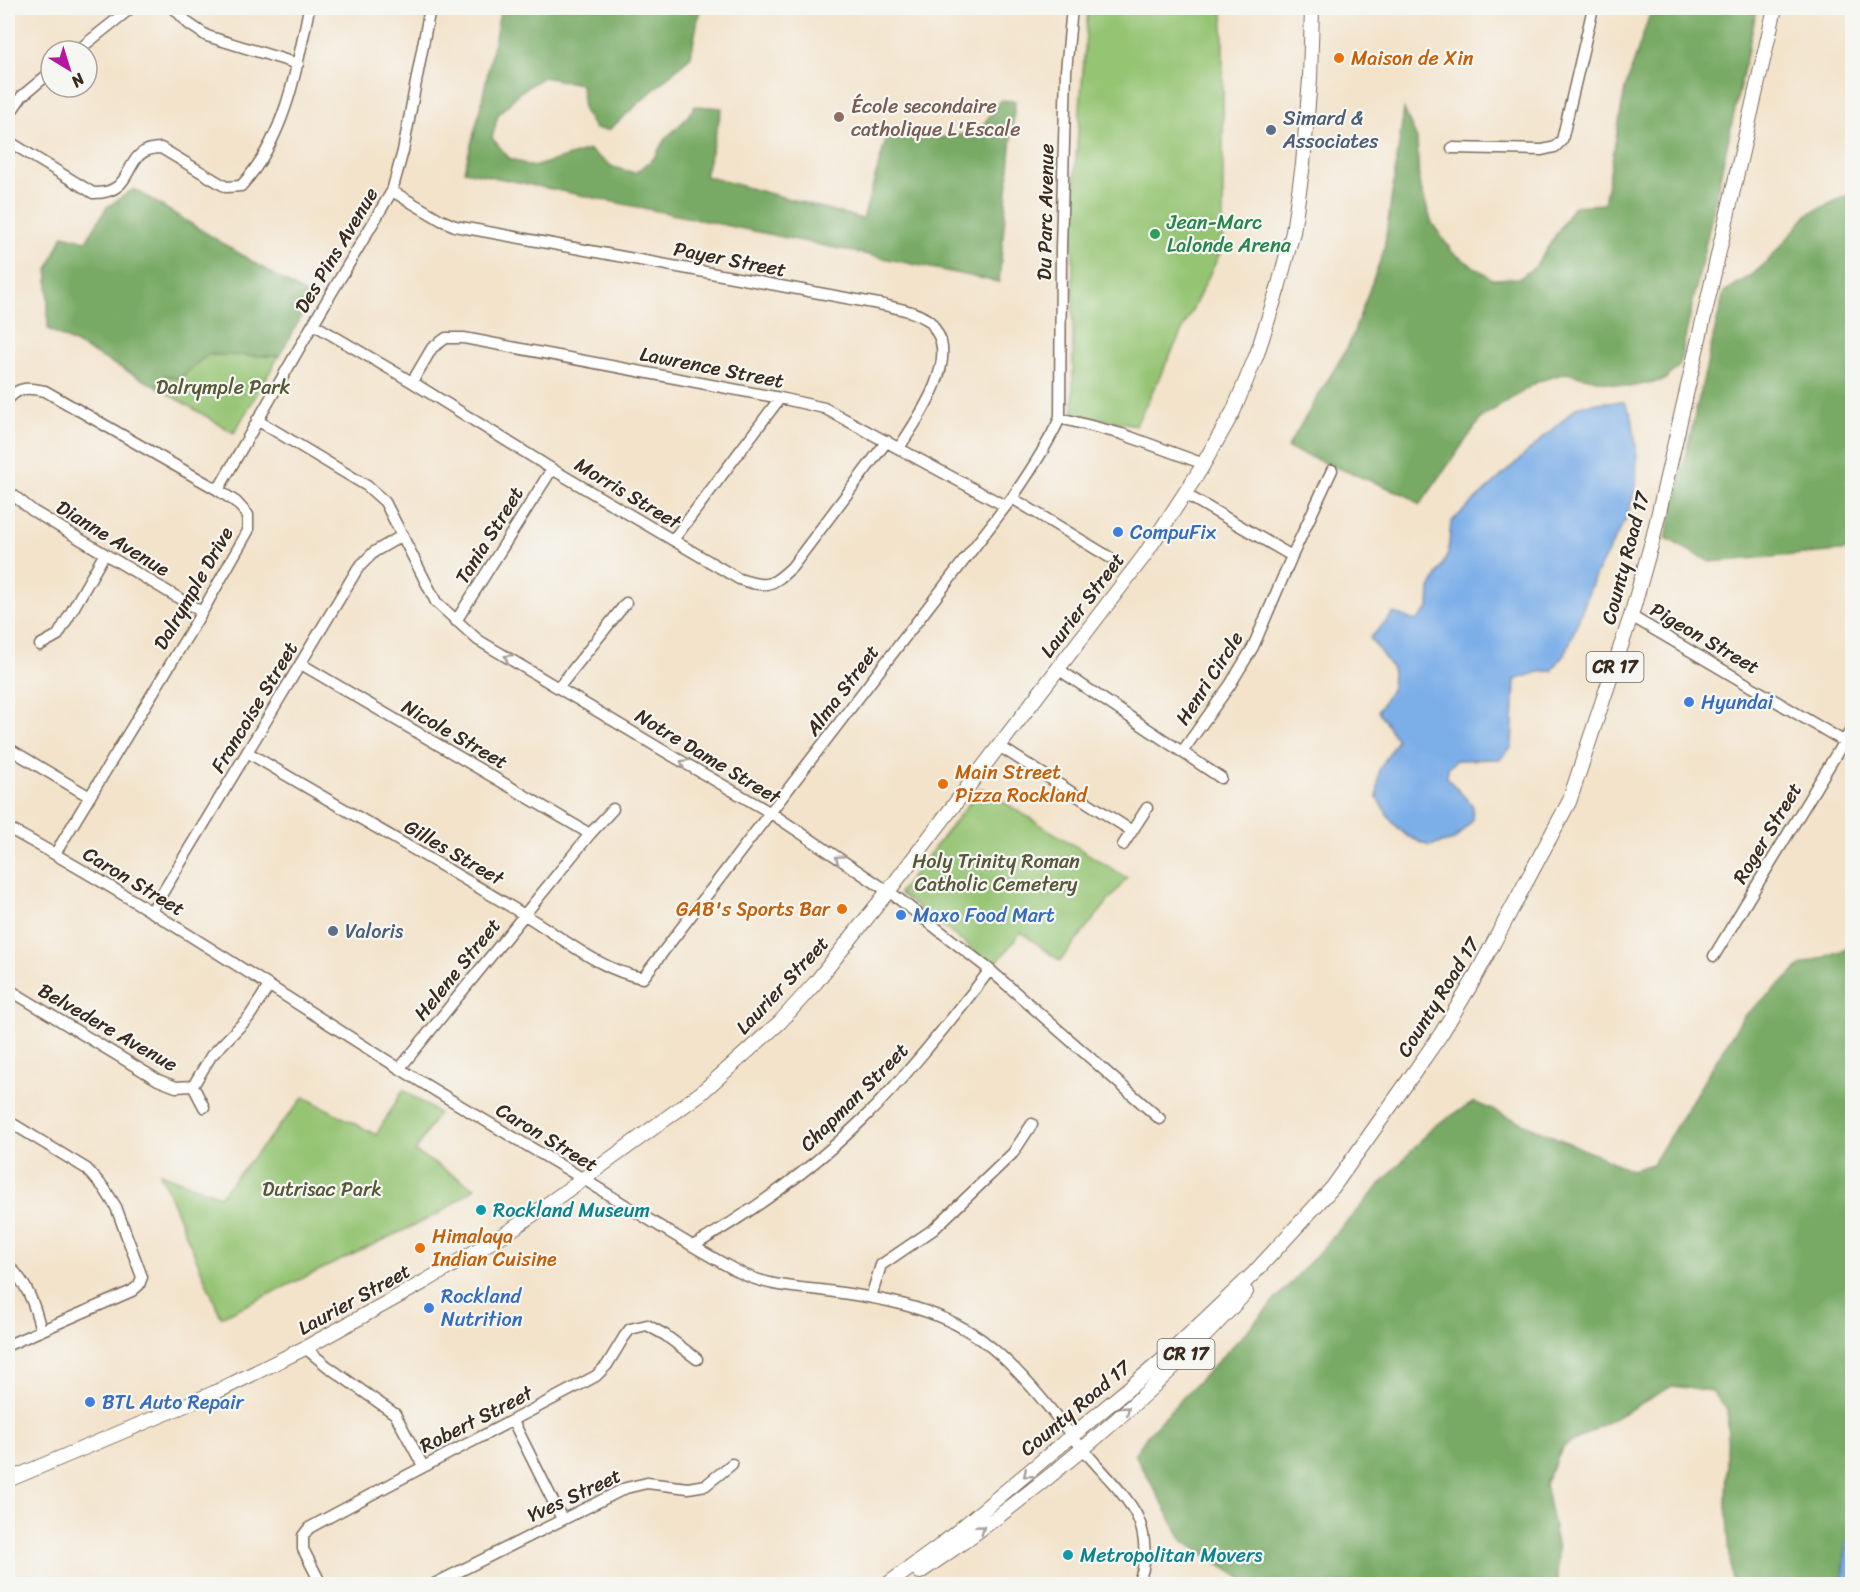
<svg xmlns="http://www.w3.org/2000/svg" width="1860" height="1592" font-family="Sriracha,sans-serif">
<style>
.green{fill:#95c473;stroke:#687748;stroke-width:1.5}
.forest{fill:#78aa65;stroke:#5a6a42;stroke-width:1.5}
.water{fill:#7baee8;stroke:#5b6c83;stroke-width:1.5}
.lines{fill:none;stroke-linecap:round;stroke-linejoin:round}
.minor-casing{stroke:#7b6b5b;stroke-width:13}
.major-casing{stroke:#7b6b5b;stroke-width:16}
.minor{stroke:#fff;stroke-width:10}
.major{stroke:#fff;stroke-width:14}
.oneway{stroke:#a79f9a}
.food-dot{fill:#e8710a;stroke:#f6f6f2;stroke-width:2}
.education-dot{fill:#8d6e63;stroke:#f6f6f2;stroke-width:2}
.service-dot{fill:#5c6f8a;stroke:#f6f6f2;stroke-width:2}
.leisure-dot{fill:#2e9e5b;stroke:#f6f6f2;stroke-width:2}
.shop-dot{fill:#3f7fe0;stroke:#f6f6f2;stroke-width:2}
.culture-dot{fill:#0f9aa8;stroke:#f6f6f2;stroke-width:2}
.labels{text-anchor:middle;stroke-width:4.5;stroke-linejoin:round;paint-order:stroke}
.shield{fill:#f6f6f2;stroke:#73675e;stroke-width:1.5}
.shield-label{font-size:18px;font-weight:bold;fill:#3b2a1e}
.food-label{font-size:20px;fill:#c56008;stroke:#f6f6f2;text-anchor:start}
.education-label{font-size:20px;fill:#785e54;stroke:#f6f6f2;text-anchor:start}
.service-label{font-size:20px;fill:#4e5e75;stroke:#f6f6f2;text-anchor:start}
.street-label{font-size:20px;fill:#3b2a1e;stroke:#f6f6f2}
.leisure-label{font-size:20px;fill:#27864d;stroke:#f6f6f2;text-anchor:start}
.park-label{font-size:20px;fill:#565838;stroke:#f6f6f2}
.shop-label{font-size:20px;fill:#366cbe;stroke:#f6f6f2;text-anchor:start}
.culture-label{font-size:20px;fill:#0d838f;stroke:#f6f6f2;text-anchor:start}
</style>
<rect width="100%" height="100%" fill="#f6f6f2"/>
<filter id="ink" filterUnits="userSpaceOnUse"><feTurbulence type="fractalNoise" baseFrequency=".0167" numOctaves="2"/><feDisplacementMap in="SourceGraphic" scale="12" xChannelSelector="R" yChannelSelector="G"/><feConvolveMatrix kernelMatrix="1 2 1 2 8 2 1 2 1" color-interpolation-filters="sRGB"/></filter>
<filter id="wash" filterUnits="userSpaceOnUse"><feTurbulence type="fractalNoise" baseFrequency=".008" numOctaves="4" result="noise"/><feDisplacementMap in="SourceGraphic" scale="24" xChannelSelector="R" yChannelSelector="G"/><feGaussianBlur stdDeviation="1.35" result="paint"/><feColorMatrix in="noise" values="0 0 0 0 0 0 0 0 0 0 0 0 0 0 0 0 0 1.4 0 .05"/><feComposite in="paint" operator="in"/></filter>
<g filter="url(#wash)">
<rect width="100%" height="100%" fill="#f3e3cb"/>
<path class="green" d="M1088 8H1223V247L1136 425 1073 414V195Z
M244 354 279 356 234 433 157 387 165 375 179 379 207 355Z
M981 788 1127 878 1060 961 1021 932 994 966 899 893Z
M403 1090 438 1113 415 1152 475 1188 440 1213 221 1317 160 1173 220 1196 304 1097 376 1135Z"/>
<path class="forest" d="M501 8H700L691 56 609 130 595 129 583 110 581 84 543 77 519 93 498 115 492 138 509 158 533 167 589 150 613 167 635 173 654 158 665 139 685 120 695 106 722 108 705 176 863 219 888 133 938 138 978 132 1001 100 1015 101 999 282 464 171 480 111Z
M1652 8H1757L1679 366 1664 380 1629 387 1566 373 1539 381 1482 417 1420 505 1406 495 1287 448 1349 345 1384 250 1404 109 1417 139 1419 183 1432 223 1452 252 1492 279 1520 278 1536 266 1574 206 1604 204 1625 89Z
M134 189 312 298 279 356 207 355 179 379 165 375 157 387 48 329V270L63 235 86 241 107 207Z
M1852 193V550L1710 562 1666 538 1724 292 1752 275 1768 261 1808 214Z
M1852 947V1535L1846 1548 1843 1584H1732L1726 1504 1728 1411 1712 1391 1672 1386 1563 1447 1545 1484 1558 1549 1557 1584H1250L1183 1541 1135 1454 1148 1434 1245 1333 1434 1126 1474 1102 1631 1170 1653 1164 1743 1017 1802 965Z"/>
<path class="water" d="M1606 402H1624L1632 416 1635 438 1637 458 1636 486 1627 517 1595 576 1567 650 1552 671 1539 672 1515 680 1512 747 1500 759 1456 760 1448 768 1447 778 1473 806 1472 821 1454 840 1429 846 1407 836 1393 823 1377 798 1379 770 1397 740 1378 711 1392 688V668L1370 638 1394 613 1416 621 1429 608 1430 589 1448 554 1451 522 1578 406Z
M1852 1532V1584H1843L1846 1543Z"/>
</g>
<g filter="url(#ink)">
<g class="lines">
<defs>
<path id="minor" d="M174 8 189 24 207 36 298 64
M77 51 131 8
M8 116 22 96 51 72
M8 141 93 193C140 194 119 148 161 148L226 187 241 186C285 139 297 69 309 8
M1452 148 1542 150 1555 147 1562 140 1593 8
M392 191 441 220 455 226 884 305C899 309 915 311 928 320 931 322 934 327 936 331 958 363 917 420 899 448
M313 324 412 382 552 469 739 579C766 588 771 587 792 567L887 441
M412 382 432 348 446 338H464L780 398 824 408 1005 506
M8 399C20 386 29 388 45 391L218 490 236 502 248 515V531L202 612 55 854
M1060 418 1122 434 1204 464
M257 420 367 486 385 502 436 602 478 640 664 751 771 813 895 896 990 970 1160 1119
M218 490 313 324 392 191 403 151 430 8
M8 491 33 511 202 612
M1185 494 1292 556
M1012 498 1109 557
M673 540 780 398
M1631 616 1852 746
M456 621 552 469
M40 645 58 635 104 555
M301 664 590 834
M1058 669 1221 778
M559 687 626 603
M999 746 1132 831
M8 748 90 797
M247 752C339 807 432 859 523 914 562 937 599 970 643 978L1012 498C1030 472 1047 446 1060 418L1061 248 1066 71 1072 8
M1182 752 1230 685 1253 647 1292 556 1332 470
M8 828C143 902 271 988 402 1070 462 1108 524 1143 585 1180 635 1211 685 1243 737 1271 762 1285 793 1287 820 1290 876 1297 935 1306 982 1340 1022 1370 1051 1411 1083 1449 1099 1469 1126 1494 1137 1516 1146 1535 1148 1566 1137 1584
M1123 845 1147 808
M151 912 358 568 374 552 403 535
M1714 956 1852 728
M8 989 158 1080 176 1087 193 1086 211 1056 249 1017 269 986
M400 1068 590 834 613 809
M193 1086 204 1107
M8 1121 87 1169 104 1188 116 1207 142 1277 139 1285 132 1291 8 1345
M693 1246C753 1211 812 1169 862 1120 909 1074 949 1022 990 970
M8 1265C27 1283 35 1305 41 1331
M871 1297 881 1265 934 1229 1013 1153 1032 1124
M305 1348 327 1366 395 1414 423 1466
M513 1421 562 1519
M321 1584 303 1549V1536L309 1528C404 1476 501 1427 596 1376L607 1365 624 1337 630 1329 647 1325 665 1335 697 1359
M434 1584 626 1488 647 1483 688 1488 706 1485 732 1464"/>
<path id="major" d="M8 1480 214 1393 305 1348 424 1282 511 1230 583 1179 701 1093 780 1022 816 982 893 885 1144 556 1200 470 1233 412 1257 354 1278 288 1293 232 1303 164 1310 79 1312 8
M920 1572C1037 1493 1152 1396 1246 1292
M888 1584 940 1546 1159 1363 1254 1273 1333 1187 1406 1084 1441 1034 1473 981 1569 802 1631 616 1653 538 1775 8"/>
</defs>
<use href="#minor" class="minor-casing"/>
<use href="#major" class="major-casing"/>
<use href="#minor" class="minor"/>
<use href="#major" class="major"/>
</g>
<defs><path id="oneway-chevron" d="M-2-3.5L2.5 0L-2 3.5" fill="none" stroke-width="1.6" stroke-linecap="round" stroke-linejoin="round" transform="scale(1.5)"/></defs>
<g class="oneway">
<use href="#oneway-chevron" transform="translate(508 658) rotate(-150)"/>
<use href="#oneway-chevron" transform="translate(684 763) rotate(-150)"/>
<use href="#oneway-chevron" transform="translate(839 859) rotate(-146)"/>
<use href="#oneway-chevron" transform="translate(1126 1410) rotate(-41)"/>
<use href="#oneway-chevron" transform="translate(1027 1474) rotate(140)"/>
<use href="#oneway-chevron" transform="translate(981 1529) rotate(-36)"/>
</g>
</g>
<g class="food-dot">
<circle cx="1339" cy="58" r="6"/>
<circle cx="943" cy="784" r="6"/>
<circle cx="842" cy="909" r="6"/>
<circle cx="420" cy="1248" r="6"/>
</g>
<circle class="education-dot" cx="839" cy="117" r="6"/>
<g class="service-dot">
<circle cx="1271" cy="130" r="6"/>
<circle cx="333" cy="931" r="6"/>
</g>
<circle class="leisure-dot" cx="1155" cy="234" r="6"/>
<g class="shop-dot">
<circle cx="1118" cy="532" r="6"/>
<circle cx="1689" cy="702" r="6"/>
<circle cx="901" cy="915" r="6"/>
<circle cx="429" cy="1308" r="6"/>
<circle cx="90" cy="1402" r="6"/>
</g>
<g class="culture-dot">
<circle cx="481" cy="1210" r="6"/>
<circle cx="1068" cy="1555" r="6"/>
</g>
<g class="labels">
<g class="shield">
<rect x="1586.5" y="652" width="57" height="30" rx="4.5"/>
<rect x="1157.5" y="1339" width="57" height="30" rx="4.5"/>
</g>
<g class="shield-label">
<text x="1615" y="673">CR 17</text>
<text x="1186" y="1360">CR 17</text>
</g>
<g class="food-label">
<text x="1351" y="65">Maison de Xin</text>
<text x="955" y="779">Main Street<tspan x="955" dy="23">Pizza Rockland</tspan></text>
<text x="830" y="916" text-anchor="end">GAB's Sports Bar</text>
<text x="432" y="1243">Himalaya<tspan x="432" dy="23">Indian Cuisine</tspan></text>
</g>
<g class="education-label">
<text x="851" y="113">École secondaire<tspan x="851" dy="23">catholique L'Escale</tspan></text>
</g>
<g class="service-label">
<text x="1283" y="125">Simard &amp;<tspan x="1283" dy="23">Associates</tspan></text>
<text x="345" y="938">Valoris</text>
</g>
<g class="street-label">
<text transform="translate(1045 212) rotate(-89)" y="7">Du Parc Avenue</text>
<text transform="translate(336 250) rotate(-59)" y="7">Des Pins Avenue</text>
<text transform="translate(730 259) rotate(11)" y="7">Payer Street</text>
<text transform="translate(712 367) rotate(11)" y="7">Lawrence Street</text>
<text transform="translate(628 493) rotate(31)" y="7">Morris Street</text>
<text transform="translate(489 535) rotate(-58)" y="7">Tania Street</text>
<text transform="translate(113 538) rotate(31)" y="7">Dianne Avenue</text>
<text transform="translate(1625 558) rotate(-75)" y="7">County Road 17</text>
<text transform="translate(193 588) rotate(-60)" y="7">Dalrymple Drive</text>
<text transform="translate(1082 605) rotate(-53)" y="7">Laurier Street</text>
<text transform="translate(1705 638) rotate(30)" y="7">Pigeon Street</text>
<text transform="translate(1209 678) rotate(-57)" y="7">Henri Circle</text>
<text transform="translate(842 690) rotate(-53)" y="7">Alma Street</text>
<text transform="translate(254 707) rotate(-59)" y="7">Francoise Street</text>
<text transform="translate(455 734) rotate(30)" y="7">Nicole Street</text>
<text transform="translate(708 756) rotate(31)" y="7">Notre Dame Street</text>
<text transform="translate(1767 833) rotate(-59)" y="7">Roger Street</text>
<text transform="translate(454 852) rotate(30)" y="7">Gilles Street</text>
<text transform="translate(134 881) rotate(31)" y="7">Caron Street</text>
<text transform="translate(457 969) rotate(-51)" y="7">Helene Street</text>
<text transform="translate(782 985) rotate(-47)" y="7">Laurier Street</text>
<text transform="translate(1438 997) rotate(-58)" y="7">County Road 17</text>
<text transform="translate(108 1027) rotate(30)" y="7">Belvedere Avenue</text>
<text transform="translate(854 1097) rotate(-45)" y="7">Chapman Street</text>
<text transform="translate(547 1137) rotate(31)" y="7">Caron Street</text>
<text transform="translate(354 1299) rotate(-29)" y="7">Laurier Street</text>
<text transform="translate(1075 1408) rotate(-40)" y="7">County Road 17</text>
<text transform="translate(476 1419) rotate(-27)" y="7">Robert Street</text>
<text transform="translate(574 1495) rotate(-25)" y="7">Yves Street</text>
</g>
<g class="leisure-label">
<text x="1167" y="229">Jean-Marc<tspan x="1167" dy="23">Lalonde Arena</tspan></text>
</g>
<g class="park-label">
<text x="223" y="394">Dalrymple Park</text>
<text x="996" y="868">Holy Trinity Roman<tspan x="996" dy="23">Catholic Cemetery</tspan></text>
<text x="322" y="1196">Dutrisac Park</text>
</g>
<g class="shop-label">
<text x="1130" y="539">CompuFix</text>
<text x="1701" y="709">Hyundai</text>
<text x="913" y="922">Maxo Food Mart</text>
<text x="441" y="1303">Rockland<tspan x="441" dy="23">Nutrition</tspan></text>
<text x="102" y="1409">BTL Auto Repair</text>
</g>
<g class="culture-label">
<text x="493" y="1217">Rockland Museum</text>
<text x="1080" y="1562">Metropolitan Movers</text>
</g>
</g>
<rect width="1860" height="1592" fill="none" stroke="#f6f6f2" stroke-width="30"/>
<g transform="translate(69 69) rotate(142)"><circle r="28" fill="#f6f6f2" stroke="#aba49d" stroke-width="1.5"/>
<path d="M0-4.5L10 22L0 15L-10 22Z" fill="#b5179e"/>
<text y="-9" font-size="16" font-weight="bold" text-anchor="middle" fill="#3b2a1e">N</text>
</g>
</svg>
